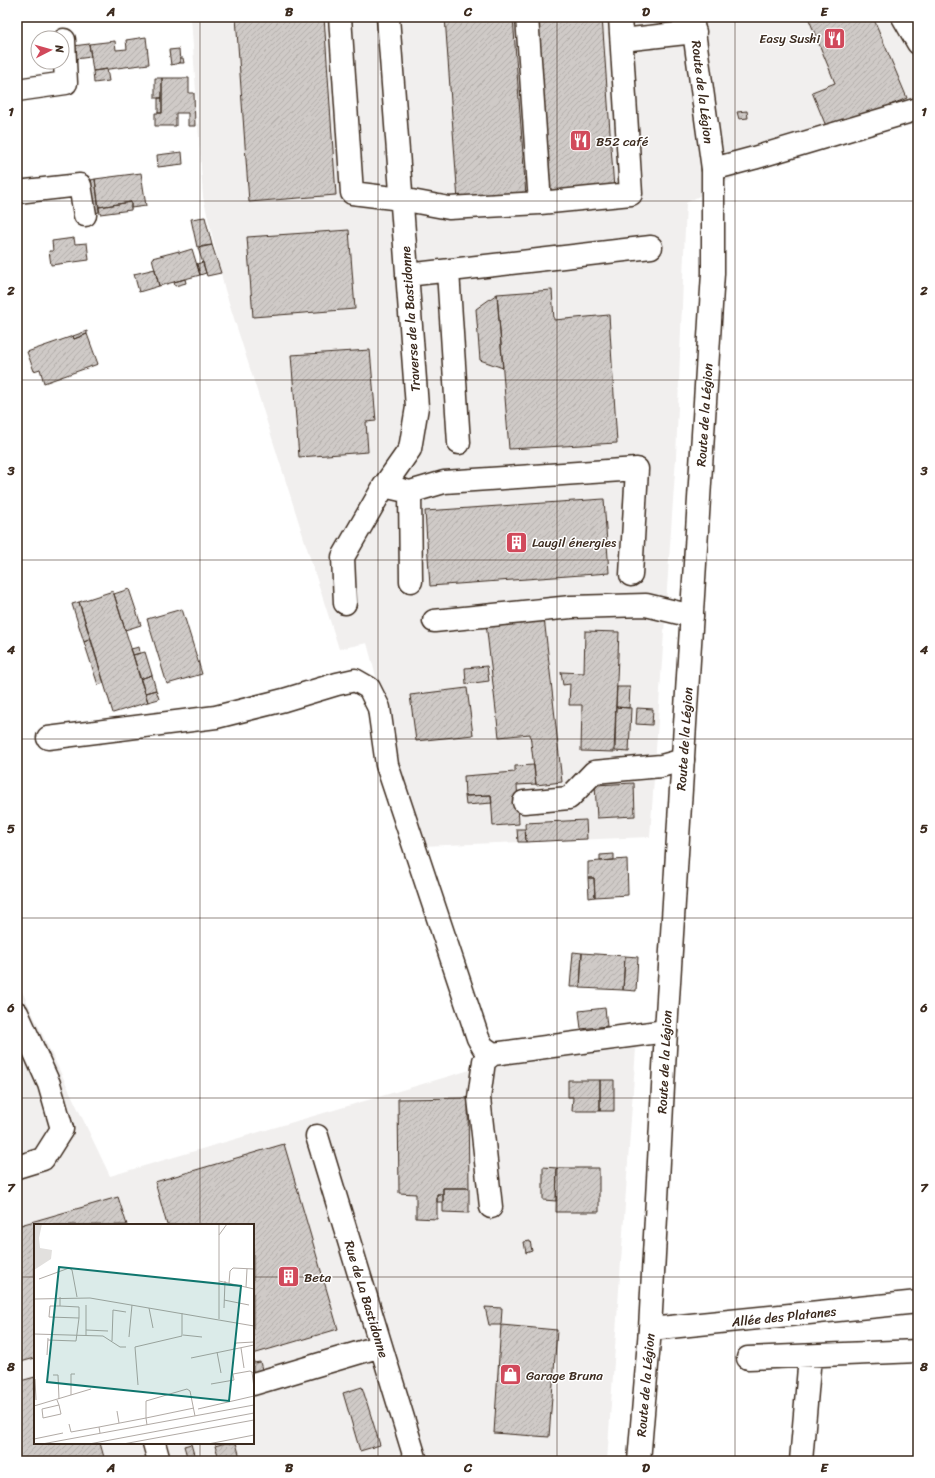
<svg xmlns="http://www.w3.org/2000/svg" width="935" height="1478" font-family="Sriracha,sans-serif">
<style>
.built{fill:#f1efee;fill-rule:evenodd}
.building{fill:url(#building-hatch);stroke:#3b2a1e}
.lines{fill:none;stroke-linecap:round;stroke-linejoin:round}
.minor-casing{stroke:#3b2a1e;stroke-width:25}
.major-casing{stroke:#3b2a1e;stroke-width:25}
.minor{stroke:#fff;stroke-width:22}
.major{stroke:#fff;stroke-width:22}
.grid{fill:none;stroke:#3b2a1e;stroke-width:1;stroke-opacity:0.55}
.labels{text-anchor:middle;stroke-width:3;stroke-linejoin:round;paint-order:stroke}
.poi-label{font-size:13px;fill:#3b2a1e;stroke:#fff;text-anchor:start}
.street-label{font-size:13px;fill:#3b2a1e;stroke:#fff}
.inset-road{fill:none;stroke:#b1aaa5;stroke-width:1}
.view{fill:#0f766e;fill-opacity:0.15;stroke:#0f766e;stroke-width:2}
.inset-edge{fill:none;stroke:#3b2a1e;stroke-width:2}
.neatline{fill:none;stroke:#3b2a1e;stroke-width:1.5}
.grid-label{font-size:13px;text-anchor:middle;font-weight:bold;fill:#3b2a1e}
</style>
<defs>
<pattern id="building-hatch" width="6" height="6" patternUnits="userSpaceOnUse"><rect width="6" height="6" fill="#cfcac7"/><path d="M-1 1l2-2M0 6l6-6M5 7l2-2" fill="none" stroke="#b3aeaa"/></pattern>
</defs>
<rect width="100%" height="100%" fill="#fff"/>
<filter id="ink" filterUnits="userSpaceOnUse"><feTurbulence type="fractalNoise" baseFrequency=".025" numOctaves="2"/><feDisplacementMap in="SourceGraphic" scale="8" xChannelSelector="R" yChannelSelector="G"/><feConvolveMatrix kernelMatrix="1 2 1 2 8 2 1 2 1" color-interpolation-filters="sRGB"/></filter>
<g filter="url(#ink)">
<path class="built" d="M191 17H918V105L739 175 686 203 676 457 650 837 421 846 367 643 339 649 225 290 203 197Z
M17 981 110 1176 477 1068 636 1048 607 1461H17ZM35 1225H253V1443H35Z"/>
<path class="building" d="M236 17H324L336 195 249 202Z
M445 17H513L526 196 458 201Z
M538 17H602L614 189 551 194Z
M808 17H873L907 98 828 131 812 92 835 83Z
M146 37 149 64 93 71 89 44 115 41 116 50 127 49 126 40Z
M89 44 91 57 75 59 73 46Z
M179 49 180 63 171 65 169 50Z
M180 58H183L184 63H180Z
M107 69 109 81 94 83 93 71Z
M155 78H162V98H155Z
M162 78H189V93H194L195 126H188V113H176V126H155V113H162Z
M158 98H162V113H158Z
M747 111 748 118 739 119 737 112Z
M182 152 183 164 158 167 157 155Z
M141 173 146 206 131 208V202L99 207 95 179Z
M95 179 99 212 95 213 91 180Z
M131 202V210L100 214 99 207Z
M205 217 212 245 197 247 191 219Z
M349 230 355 309 253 317 247 237Z
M74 238 75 244 87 243 89 260 51 265 49 251H53L52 241Z
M212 245 221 273 207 276 198 248Z
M192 249 200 275 159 286 152 258 179 251V253Z
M203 262 206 273 200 275 197 264Z
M155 269 159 286 139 292 134 274Z
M185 279 186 283 175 286 174 282Z
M552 290 554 320 609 315 617 443 509 449 497 294Z
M497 294 503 368 480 360 476 309Z
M87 331V334L74 339 73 336Z
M87 334 98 364 44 383 40 369 34 371 27 352 73 336 74 339Z
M370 350 376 421 366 422 368 452 299 457 291 355Z
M604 499 609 573 430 586 425 511Z
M129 589 141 625 125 630 114 594Z
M113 591 148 702 113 713 79 602Z
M79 602 91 639 84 642 72 604Z
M182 609 202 674 167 684 147 619Z
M544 617 562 782 536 785 530 734 499 737 486 623Z
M585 631 619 632 614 752 581 751 582 705H569L570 684 563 685 561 672 584 673Z
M91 639 104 683 98 685 84 642Z
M139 647 140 653 133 655 131 649Z
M145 652 152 675 140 679 133 655Z
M487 666 489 681 466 684 465 668Z
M152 675 156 690 145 693 140 679Z
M617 687H630L629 708 616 707Z
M467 688 473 735 416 741 410 695Z
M156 690 159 699 148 702 145 693Z
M616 707 631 708 629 752 615 751Z
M637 708 653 709 652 725 636 724Z
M534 765 536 784 517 785 519 824 493 826 491 795 465 796 464 776 515 772V766Z
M634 783 635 816 597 818 595 785Z
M491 795 492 803 466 805 465 796Z
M586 820 587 839 526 842 525 823Z
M517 829H525L526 842H518Z
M614 854V860L600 861V855Z
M627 859 628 895 595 897 594 878H588V862Z
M588 878H594L595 897 589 898Z
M573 952 582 953 580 987H570Z
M582 953 625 956 623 990 580 988Z
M625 956 638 957 636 991 623 990Z
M605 1008 607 1026 581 1029 579 1011Z
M568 1080H600V1111H572L573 1097H568Z
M600 1080H614V1111H600Z
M468 1098 469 1188H443V1194H437V1219L416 1218V1194L399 1193 398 1099Z
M284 1144 338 1329 253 1354V1225H167L155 1182Z
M543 1167 557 1168 556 1201 543 1200Z
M557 1168H599V1212H556Z
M443 1188H469V1213L443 1212Z
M437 1194H443V1202H437Z
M118 1197 127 1225H35V1358L17 1363V1226Z
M530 1241 532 1251 526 1253 524 1242Z
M485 1307 502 1308 501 1325H489Z
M501 1325 557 1330 549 1437 494 1433Z
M253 1358 254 1363 260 1362 263 1373 253 1376Z
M35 1377V1443H100L105 1461H17V1382Z
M362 1387 380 1445 360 1451 343 1393Z
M225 1443H236L241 1461H220L215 1446Z
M191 1444 195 1458 188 1460 184 1446Z"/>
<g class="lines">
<defs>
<path id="minor" d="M340 17 352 193 401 199 449 208 540 203
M527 17 540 203 631 194 620 17
M903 17 918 43
M622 40 695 32
M17 90 66 83 64 40
M713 169 754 158 918 109
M17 192 80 185 85 215
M448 271 459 443
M407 275 651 247
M384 486 410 492 444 482 637 469 631 575
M410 492 411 581
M345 603 343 557 384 486 410 449 417 407 388 17
M434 621 571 607 646 605 692 616
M48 738 216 717 284 700 337 684 355 680 369 688 379 708 387 765 478 1038 483 1047 493 1054 666 1031
M524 802 569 798 594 772 661 766 683 760
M17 1013 49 1084 62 1129 43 1159 17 1167
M317 1136 416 1461
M491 1207 479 1098 484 1061 493 1054
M650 1329 918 1302
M748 1358 918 1351
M253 1384 381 1346
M154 1443 159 1461
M801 1461 810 1356"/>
<path id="major" d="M639 1461 650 1329 666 1031 713 273V169L692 17"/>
</defs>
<use href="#minor" class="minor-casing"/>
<use href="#major" class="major-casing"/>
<use href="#minor" class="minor"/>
<use href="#major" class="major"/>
</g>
</g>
<path class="grid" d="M200 17V1225M378 17V1461M557 17V1461M735 17V1461M17 201H918M17 380H918M17 560H918M17 739H918M17 918H918M17 1098H918M17 1277H35M253 1277H918M200 1443V1461"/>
<defs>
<symbol id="restaurant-square" viewBox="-11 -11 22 22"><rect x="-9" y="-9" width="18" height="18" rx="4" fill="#d1495b" stroke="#fff"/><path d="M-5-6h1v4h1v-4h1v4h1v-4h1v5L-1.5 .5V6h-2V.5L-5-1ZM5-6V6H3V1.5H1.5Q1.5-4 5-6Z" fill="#fff"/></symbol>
<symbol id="building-square" viewBox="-11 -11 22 22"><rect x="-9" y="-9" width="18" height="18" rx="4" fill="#d1495b" stroke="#fff"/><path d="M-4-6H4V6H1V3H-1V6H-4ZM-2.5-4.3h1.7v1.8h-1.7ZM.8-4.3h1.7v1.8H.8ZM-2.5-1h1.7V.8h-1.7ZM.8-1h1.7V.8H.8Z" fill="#fff"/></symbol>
<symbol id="shop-square" viewBox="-11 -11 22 22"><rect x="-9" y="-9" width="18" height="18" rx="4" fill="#d1495b" stroke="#fff"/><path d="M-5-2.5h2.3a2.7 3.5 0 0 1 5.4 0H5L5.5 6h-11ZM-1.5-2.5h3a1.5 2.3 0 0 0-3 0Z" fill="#fff"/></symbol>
</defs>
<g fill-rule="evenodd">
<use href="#restaurant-square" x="822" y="26" width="25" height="25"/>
<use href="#restaurant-square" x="568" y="128" width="25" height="25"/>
<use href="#building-square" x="504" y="530" width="25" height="25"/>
<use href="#building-square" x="276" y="1264" width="25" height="25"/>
<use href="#shop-square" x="498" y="1362" width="25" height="25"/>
</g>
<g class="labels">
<g class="poi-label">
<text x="820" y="43" text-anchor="end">Easy Sushi</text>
<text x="596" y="146">B52 café</text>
<text x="532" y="547">Laugil énergies</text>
<text x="304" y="1282">Beta</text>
<text x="526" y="1380">Garage Bruna</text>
</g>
<g class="street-label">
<text transform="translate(703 92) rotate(83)" y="5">Route de la Légion</text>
<text transform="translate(410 319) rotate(-94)" y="5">Traverse de la Bastidonne</text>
<text transform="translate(704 415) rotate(-86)" y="5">Route de la Légion</text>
<text transform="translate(684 739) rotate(-86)" y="5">Route de la Légion</text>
<text transform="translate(664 1062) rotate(-87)" y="5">Route de la Légion</text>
<text transform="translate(367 1299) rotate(73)" y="5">Rue de La Bastidonne</text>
<text transform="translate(784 1316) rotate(-6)" y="5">Allée des Platanes</text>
<text transform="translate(645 1385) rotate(-85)" y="5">Route de la Légion</text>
</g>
</g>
<g transform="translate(34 1224)">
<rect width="220" height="220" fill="#fff"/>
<path d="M0 0H8L5 14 6 24 18 26 17 35 0 46Z" fill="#e2e0de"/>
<path class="inset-road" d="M185 11 193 0M5 55 35 44 38 46 43 73M185 57 220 65M195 59 196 47 199 44 220 45M212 63 213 45M26 73V82H16L15 93 45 94V83L26 82M0 75 56 74 220 102M190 76 215 81M52 81V111M115 84 119 104M190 84 191 57M185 95V0M52 106 74 107M0 110 69 112 86 123H92M149 111 168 113M95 113 98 81M14 116 42 117 45 94M78 117 79 86 92 88M207 124 210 144M200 125 202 119 220 118M183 128 187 149M13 131 14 114M157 134 220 121M218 148 220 164M19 151H24L25 175M1 155 2 176M177 160 200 156 199 150 216 147 220 149M104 161 101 123 148 112V89M37 171V150H41M23 176 25 181 8 185 9 194 27 190 25 181M0 182 57 165M164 185 220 172M83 187 85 199M35 200 37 208 65 203 66 209M113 201 112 194 160 184M65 203 112 194V177L153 165 156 167 161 192M0 215 29 209M8 220 220 181M55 220 220 189M89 220 220 196M174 220 220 211"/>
<path class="view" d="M25 43 207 62 195 177 13 158Z"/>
<rect width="220" height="220" class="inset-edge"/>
</g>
<rect width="935" height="1478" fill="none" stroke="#fff" stroke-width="44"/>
<g transform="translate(50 50) rotate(84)"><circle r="19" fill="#ffffff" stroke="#b1aaa5"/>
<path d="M0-3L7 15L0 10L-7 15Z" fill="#d1495b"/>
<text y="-6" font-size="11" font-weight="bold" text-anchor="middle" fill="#3b2a1e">N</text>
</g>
<rect x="22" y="22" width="891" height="1434" class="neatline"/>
<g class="grid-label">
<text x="111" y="16">A</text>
<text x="289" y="16">B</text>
<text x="468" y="16">C</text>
<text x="646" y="16">D</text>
<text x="824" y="16">E</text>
<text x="11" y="116">1</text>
<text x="924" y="116">1</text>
<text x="11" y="295">2</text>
<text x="924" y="295">2</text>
<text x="11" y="475">3</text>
<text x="924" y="475">3</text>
<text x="11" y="654">4</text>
<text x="924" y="654">4</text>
<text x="11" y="833">5</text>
<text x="924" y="833">5</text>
<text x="11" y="1012">6</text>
<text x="924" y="1012">6</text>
<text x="11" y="1192">7</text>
<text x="924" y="1192">7</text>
<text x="11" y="1371">8</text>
<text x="924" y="1371">8</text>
<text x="111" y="1472">A</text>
<text x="289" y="1472">B</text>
<text x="468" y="1472">C</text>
<text x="646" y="1472">D</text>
<text x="824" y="1472">E</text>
</g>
</svg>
